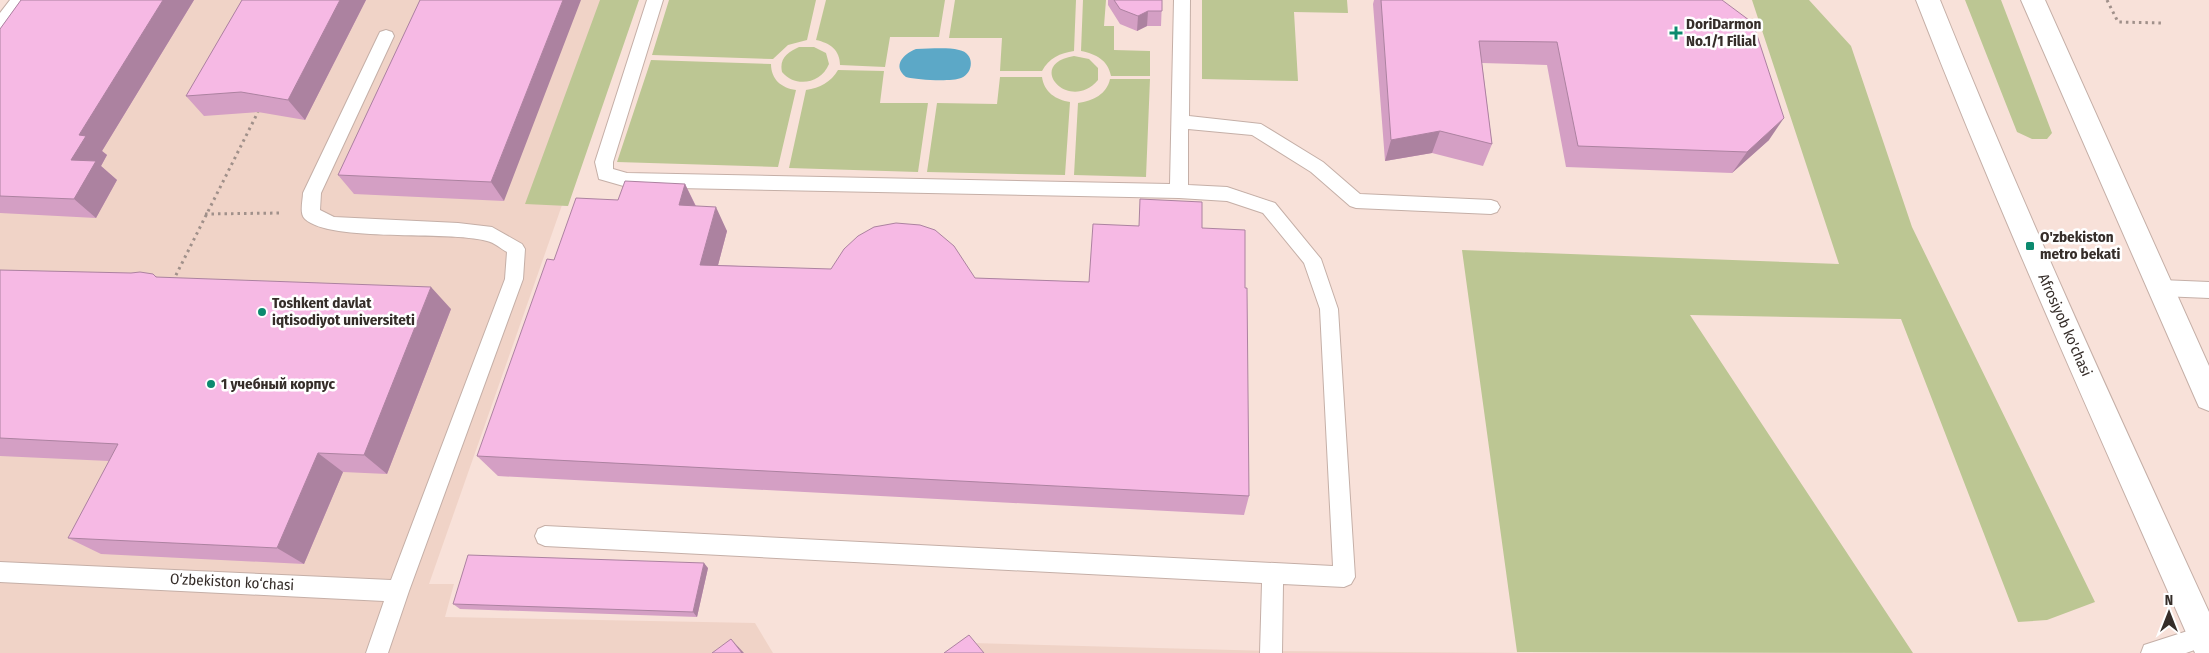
<svg xmlns="http://www.w3.org/2000/svg" width="2209" height="653" font-family="'Fira Sans Condensed',sans-serif">
<style>
.built{fill:#f0d3c7}
.green{fill:#bcc693}
.water{fill:#5ca8c7}
.lines{fill:none;stroke-linecap:round;stroke-linejoin:round}
.lane-casing{stroke:#c5afa7;stroke-width:2}
.primary-casing{stroke:#c5afa7;stroke-width:2}
.path{stroke:#a0908a;stroke-width:3;stroke-dasharray:2.5 4;stroke-linecap:butt}
.lane{fill:#fff;fill-rule:evenodd}
.primary{fill:#fff;fill-rule:evenodd}
.wall{fill:#d49fc4}
.shaded-wall{fill:#ac82a0}
.building{fill:#f6b9e4;stroke:#ac82a0}
.poi-dot{fill:#0c8a6f;stroke:#fff;stroke-width:2}
.labels{text-anchor:middle;stroke-width:5;stroke-linejoin:round;paint-order:stroke}
.poi-label{font-size:15px;font-weight:bold;fill:#352d29;stroke:#fff;text-anchor:start}
.street-label{font-size:15px;fill:#352d29;stroke:#fff}
</style>
<rect width="100%" height="100%" fill="#f8e1d9"/>
<path class="built" d="M27 0H634L429 584H454L445 617 755 623 773 653H0V40Z
M972 643 1271 651 1536 653H953Z"/>
<path class="green" d="M600 0H639L568 206 525 204Z
M669 0H816L807 40 788 45 773 59 652 55Z
M826 0H945L939 37H890L885 67 840 65C840 50 830 43 816 40Z
M955 0H1076L1074 51C1060 53 1049 58 1042 71H1000L1002 38H949Z
M1083 0H1106L1104 26H1114V50L1150 51V76H1111C1108 60 1096 54 1081 51Z
M1202 0H1347L1348 13 1294 12 1298 81 1202 79Z
M1752 0H1809L1851 46 1912 227 2095 602 2047 620 2018 622 1901 319 1690 315 1913 653 1517 652 1462 250 1839 264Z
M1965 0H2001L2052 133 2047 139H2032L2017 132Z
M799 47H814L826 53 829 64C821 84 795 88 782 72 779 58 788 52 799 47Z
M1074 56 1089 59 1098 68V80C1069 114 1024 64 1074 56Z
M651 60 771 64C771 79 781 88 796 90L778 167 617 162Z
M838 70 884 71 880 103H928L918 172 789 168 806 90C820 88 831 82 838 70Z
M1000 77H1042C1044 92 1056 100 1070 102L1065 175 927 172 937 103 997 104Z
M1110 79H1150L1146 177 1074 175 1078 103C1093 101 1107 94 1110 79Z"/>
<path class="water" d="M916 49C930 49 946 47 959 50 975 53 974 73 961 78 951 82 917 80 906 77 892 66 903 54 916 49Z"/>
<g class="lines">
<defs>
<path id="lane" d="M10 0H26L6 29 0 31V13Z
M647 0H663L613 162V169L627 173 1170 184 1174 0H1190L1189 116 1261 124 1323 162 1360 194 1491 200 1497 202 1500 207 1497 212 1491 214 1356 208 1350 206 1311 172 1252 135 1188 129V185L1227 187 1275 203 1321 259 1338 309 1355 577 1351 584 1344 587 1283 584 1282 653H1260L1262 583 545 546 538 543 535 536 538 529 545 526 1333 566 1320 309 1304 263 1263 213 1227 201 1179 198 627 187 599 179 595 162Z
M386 30 392 32 394 36 321 193 320 210 334 217 458 223 492 227 522 244 525 249 523 279 409 591 388 653H366L384 601 0 582V562L391 580 505 279 507 252C501 249 494 242 487 241 447 230 331 243 305 219 299 214 303 200 303 193L378 36 380 32Z
M2161 280 2209 282V298L2161 296 2154 293 2152 288 2154 283Z
M2203 626 2209 629V645L2186 653H2141L2144 645Z"/>
<path id="primary" d="M1916 0H1940C2023 207 2116 409 2209 612V653H2195C2100 436 2002 221 1916 0Z
M2021 0H2045L2209 366V411L2199 407 2195 398Z"/>
</defs>
<use href="#lane" class="lane-casing"/>
<use href="#primary" class="primary-casing"/>
<path class="path" d="M2107 0 2118 22 2163 23
M205 214 281 213
M173 281 258 112"/>
<use href="#lane" class="lane"/>
<use href="#primary" class="primary"/>
</g>
<path class="wall" d="M21 0H194L102 151 107 155 101 166 117 180 96 218 0 213V29Z
M242 0H366L305 120 258 112 204 116 186 96Z
M420 0 504 201 354 194 338 175Z
M1108 0H1162L1161 26H1147L1137 31 1120 24 1108 5Z
M1374 0H1722L1769 140 1732 173 1566 167 1547 65 1482 63 1492 144 1483 166 1432 153 1385 161 1373 4Z
M685 184 696 206 727 231 718 265 975 278 1089 282 1139 226 1202 228 1245 288 1249 496 1244 515 498 476 477 456 618 200Z
M0 270 153 274 157 277 451 309 387 474 343 472 304 564 101 554 68 538 109 461 0 456Z
M708 568 697 617 460 609 453 604Z"/>
<path class="shaded-wall" d="M163 0H194L102 151 107 155 101 166 117 180 96 218 74 199 71 160 79 135Z
M340 0H366L305 120 288 100Z
M563 0H581L504 201 491 182Z
M1148 11 1147 26 1137 31 1138 16Z
M1784 118 1769 140 1732 173 1747 152Z
M1440 131 1432 153 1385 161 1391 140Z
M685 184 697 209 679 205Z
M716 207 727 231 712 288 700 265Z
M431 287 451 309 387 474 364 455Z
M318 453 343 472 304 564 277 548Z
M704 563 708 568 697 617 693 612Z
M731 639 744 653H742Z"/>
<path class="building" d="M21 0H163L79 135 86 136 71 160 96 161 74 199 0 196V29Z
M242 0H340L288 100 241 92 186 96Z
M420 0H563L491 182 338 175Z
M1114 0H1162V11H1148L1138 16 1120 9Z
M1381 0H1722L1753 23 1784 118 1747 152 1578 146 1557 42 1479 41 1492 144 1440 131 1391 140Z
M625 181 685 184 679 205 716 207 700 265 831 269 844 249 858 236 874 227 896 223 920 225 935 230 954 246 975 278 1089 282 1093 224 1139 226 1140 199 1202 202V228L1245 230V288H1247L1249 496 477 456 547 259 554 260 576 198 618 200Z
M0 270 131 273 140 272 153 274 156 277 431 287 364 455 318 453 277 548 68 538 118 444 0 438Z
M468 555 704 563 693 612 453 604Z
M969 635 984 653H944Z
M731 639 742 653H712Z"/>
<g class="poi-dot">
<path d="M1673.5 25.5h5v5h5v5h-5v5h-5v-5h-5v-5h5z"/>
<rect x="2025" y="241" width="10" height="10" rx="2.5"/>
<circle cx="262" cy="312" r="5"/>
<circle cx="211" cy="384" r="5"/>
</g>
<g class="labels">
<g class="poi-label">
<text x="1686" y="29">DoriDarmon<tspan x="1686" dy="17">No.1/1 Filial</tspan></text>
<text x="2040" y="242">O'zbekiston<tspan x="2040" dy="17">metro bekati</tspan></text>
<text x="272" y="308">Toshkent davlat<tspan x="272" dy="17">iqtisodiyot universiteti</tspan></text>
<text x="221" y="389">1 учебный корпус</text>
</g>
<g class="street-label">
<text transform="translate(2065 325) rotate(66)" y="5">Afrosiyob ko'chasi</text>
<text transform="translate(232 582) rotate(3)" y="5">O‘zbekiston ko‘chasi</text>
</g>
</g>
<g transform="translate(2169 613)" stroke="#ffffff" stroke-width="4" paint-order="stroke">
<path d="M0-4L9 19L0 12L-9 19Z" fill="#352d29"/>
<text y="-8" font-size="14" font-weight="bold" text-anchor="middle" fill="#352d29">N</text>
</g>
</svg>
